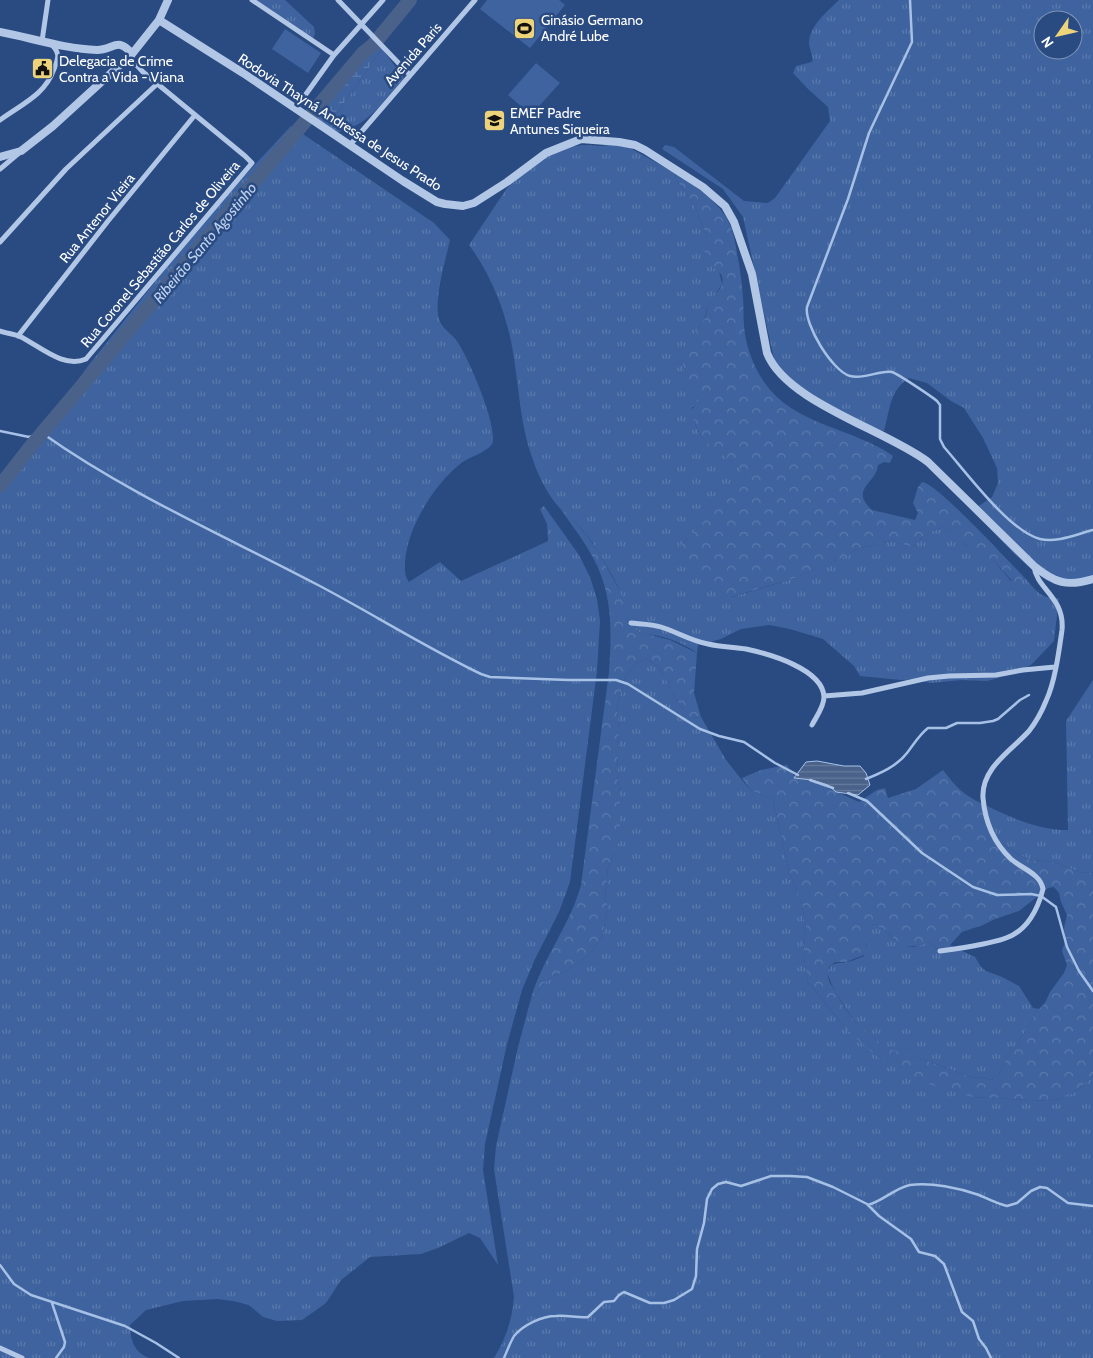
<svg xmlns="http://www.w3.org/2000/svg" width="1093" height="1358" font-family="Cabin,sans-serif">
<style>
.grass{fill:url(#grass-tufts);fill-rule:evenodd}
.forest{fill:url(#forest-crowns);fill-rule:evenodd}
.wetland{fill:url(#wetland-marsh)}
.pitch{fill:#3e639f}
.water{fill:url(#water-rules);stroke:#a7c1e6}
.lines{fill:none;stroke-linecap:round;stroke-linejoin:round}
.stream{stroke:#a7c1e6;stroke-width:2.5}
.river{stroke:#4a628a;stroke-width:14}
.minor{stroke:#b2c7e6;stroke-width:5}
.tertiary{stroke:#b2c7e6;stroke-width:8}
.labels{text-anchor:middle;stroke-width:5;stroke-linejoin:round;paint-order:stroke}
.poi-label{font-size:14px;fill:#fff;stroke:#294b82;text-anchor:start}
.street-label{font-size:14px;fill:#fff;stroke:#294b82}
.water-label{font-size:15px;font-style:italic;fill:#bed1ee;stroke:#294b82}
</style>
<defs>
<pattern id="grass-tufts" width="24" height="20" patternUnits="userSpaceOnUse" patternTransform="scale(1.25)"><rect width="24" height="20" fill="#3e639f"/><path d="M3 7l-1-3M5 7V3M7 7l1-3M15 17l-1-3M17 17v-4M19 17l1-3" fill="none" stroke="#5b7aad"/></pattern>
<pattern id="forest-crowns" width="20" height="18" patternUnits="userSpaceOnUse" patternTransform="scale(1.25)"><rect width="20" height="18" fill="#3e639f"/><path d="M2 6a3 3 0 1 1 6 0M12 15a3 3 0 1 1 6 0" fill="none" stroke="#5b7aad"/></pattern>
<pattern id="wetland-marsh" width="20" height="14" patternUnits="userSpaceOnUse" patternTransform="scale(1.25)"><rect width="20" height="14" fill="#3e639f"/><path d="M1 5h8M5 5V1M11 12h8M15 12V8" fill="none" stroke="#5b7aad"/></pattern>
<pattern id="water-rules" width="6" height="5" patternUnits="userSpaceOnUse" patternTransform="scale(1.25)"><rect width="6" height="5" fill="#4a628a"/><path d="M0 2.5h6" fill="none" stroke="#657a9c"/></pattern>
</defs>
<rect width="100%" height="100%" fill="#294b82"/>
<path class="grass" d="M252 0H285L314 27 315 33 312 41Z
M839 0H1093V578C1083 581 1070 587 1059 585 1036 582 990 528 973 510L992 497 998 483 997 468 983 438 964 408 951 401 927 383 909 378C889 391 890 410 884 431L866 428 793 382 785 376 774 359 743 217 723 189 662 149 665 145 674 147 744 201 768 203 775 198 830 121 828 107 808 89 793 73 796 66 812 62C814 56 809 49 809 43 809 26 828 11 839 0ZM1043 20H1073V50H1043Z
M382 49 404 78C386 99 366 128 337 132L335 116Z
M291 126 434 223 450 240C446 258 432 305 440 322 443 329 453 335 457 341 469 359 495 420 493 441 492 451 468 457 460 464 433 486 408 527 405 561 405 570 404 575 409 582L440 562 461 581 548 541 547 524 540 509 544 506 579 555 590 577 597 599 600 621 597 671 570 882 559 912 535 959 522 990 507 1044 485 1144 483 1170 498 1265 480 1238 469 1233 438 1248 421 1254 370 1257 341 1280 326 1303 302 1320 277 1321 263 1317 249 1305 233 1301 218 1299 183 1301 146 1310 130 1325C131 1341 133 1351 149 1358H0V483L40 434 88 366 210 213Z
M616 144 630 148 675 173 676 180 693 202 706 234 707 239 705 255 707 263 719 271 722 284 708 306 704 320 691 339 698 398 697 403 692 407C693 414 694 421 696 427 705 449 733 457 746 476L745 480 681 545 688 568 732 597 792 579 837 560 860 548 892 541 912 547 929 532 944 527 951 531 965 545 972 547 994 561 1011 581 1022 580 1024 577C1035 589 1041 600 1059 598L1054 641 1031 665 1012 674 987 681 962 680 930 683 914 679 901 680 860 676 854 666 823 639 790 629 769 625 741 629 721 639 698 645 697 653C688 646 674 640 663 637 652 634 640 635 631 627 623 619 624 605 621 595 618 584 606 565 600 555 590 537 576 522 561 509 549 498 538 475 533 460 519 422 519 381 511 341 504 308 490 273 469 245L507 188 544 156 558 149 582 145 602 146Z
M646 659 659 667 682 709 694 718 701 717 726 760 750 790 773 799 788 868 802 904 806 929 803 953 808 982 845 1028 972 1097 1048 1101 1064 1098 1079 1089 1093 1076V1358H494C506 1339 512 1320 514 1297L494 1169 496 1146 518 1047 530 1002 545 982 553 976 565 972 590 954 603 934 607 909 605 898 608 868 620 837V792L617 775 619 730 617 706 625 677 637 663Z
M1093 680V872L1086 873 1079 872 1055 862 1032 860 1019 855 1002 844 995 835 983 804C1010 817 1037 830 1068 830L1066 721Z
M869 924C885 924 894 945 910 947 917 948 923 943 929 942L941 952 956 948 975 957 981 967 986 971 1002 977 1019 986 1033 1008 1040 1009 1035 1013 1027 1029 1006 1060 996 1080 971 1077 925 1060 886 1049 855 1022 835 992 827 973C831 961 837 964 847 962 853 961 858 958 864 956L867 946C862 937 861 932 869 924Z"/>
<path class="forest" d="M675 173C693 185 711 196 724 214 732 225 735 240 737 253 740 268 742 283 743 298 744 307 743 316 744 325 745 344 753 366 764 382 794 426 852 427 893 456L890 463 884 462 878 465C876 484 849 489 872 510L915 520 918 513 913 503 918 487 922 482C936 482 1010 563 1024 577L1020 583 1015 584 994 561 957 540 951 531 944 527 929 532 912 547 892 541 860 548 838 560 792 579 731 597 688 569C681 562 679 555 681 545L744 480 746 476C735 460 712 452 702 437 696 429 694 420 691 412L698 398 696 392C682 383 679 358 688 343 693 335 700 327 705 318 707 313 707 308 709 303 712 297 720 291 722 284 725 271 714 270 708 264 700 256 708 243 706 234L693 202 676 180Z
M560 508 567 513 587 536 599 553 621 593 626 618 629 625 639 632 670 640 697 653 694 693 701 717 690 718 682 709 659 667 646 659 637 663 625 677 617 706 619 730 617 775 620 792V837L608 868 605 897 607 909 603 934 590 954 565 972 553 976 545 982 530 1002C541 960 570 926 581 885L609 672C612 627 613 589 588 549 580 535 569 522 560 508Z
M787 765 794 776 817 780 828 788 859 802 877 790 885 788 888 798 916 789 943 770C957 788 962 794 983 804L995 835 1002 844 1019 855 1031 860 1055 862 1079 872 1086 873 1093 872V1076L1079 1089 1064 1098 1048 1101 972 1097 922 1082 881 1060 845 1028 808 982 803 953 806 929 802 904 788 868 773 799 750 790 742 778 761 770ZM1054 887 1059 893 1061 902 1067 915 1064 928 1065 941 1062 951 1067 965 1064 973 1050 992 1045 1003 1035 1013 1027 1029 1006 1060 996 1080 971 1077 925 1060 886 1048 855 1022 843 1005 829 981 827 973 829 967 835 962H846L869 953C866 941 859 935 869 924 881 924 894 939 903 947L918 946 929 942 941 952 956 948 950 945 962 932 983 925 995 919 1019 911 1048 888Z"/>
<path class="wetland" d="M375 42 382 49 335 116 337 132 311 115 363 53Z"/>
<path class="pitch" d="M487 0H559L565 5 530 48 480 9Z
M285 29 321 53 308 73 272 49Z
M536 63 560 83 531 115 508 95Z"/>
<path class="water" d="M817 761 844 766H860L866 773 870 785 858 795 836 792 828 785 812 780 794 778 806 762Z"/>
<g class="lines">
<path class="stream" d="M910 0 912 42 869 133 848 199 807 307C804 324 832 371 850 376 864 380 878 370 892 372 898 374 931 396 937 401L940 405V439L944 447C966 472 1009 531 1040 539 1057 543 1077 534 1093 530
M0 431 29 437 42 433C128 494 225 536 318 585 373 614 425 647 481 674L490 677 568 680H616L628 684 700 729 719 736 744 742 775 763 798 775
M866 779C881 773 897 766 907 753 914 744 919 735 928 728H946L957 723H980L993 721 998 719 1020 700 1029 695
M810 780 833 788
M848 793 867 801 922 853 973 887 997 895 1031 894 1041 896 1056 907 1067 947 1079 971 1093 991
M868 1205C883 1201 895 1188 910 1185 931 1182 959 1188 979 1195 988 1199 998 1204 1007 1206L1017 1203 1031 1191 1040 1187 1047 1188 1068 1203 1093 1206
M0 1265 14 1284 31 1295 125 1326 156 1343 179 1358
M52 1303 65 1342 64 1347 56 1358
M504 1358C507 1351 510 1343 514 1336 523 1325 542 1316 556 1316 567 1315 578 1318 588 1317L604 1302 614 1301 619 1295 624 1292 650 1303H664L674 1300 692 1289 696 1276 697 1249 704 1223 707 1199 712 1189 718 1184 726 1182 741 1186 771 1176H790L807 1177 833 1187 867 1204 879 1216 911 1239 919 1252 935 1256 944 1264 962 1312 973 1321 979 1339 986 1348 991 1358"/>
<path class="river" d="M0 486 31 446 363 53 373 45 410 0"/>
<path class="minor" d="M252 0 334 55
M338 0 410 75
M42 41 48 0
M296 108 334 55 383 0
M0 120C22 104 45 95 54 69 59 57 60 53 51 44
M350 145 475 0
M0 169 19 153
M0 242 66 169 157 84
M0 331C6 333 13 334 19 336 40 346 63 369 86 359L252 163 245 156 143 72 132 60V54
M18 336 108 221 195 115
M631 623C641 624 652 624 661 627 677 632 691 641 708 644 721 647 734 647 746 649 769 654 823 669 824 697 824 707 816 717 812 725
M824 696 862 693 928 678 949 676 996 675 1023 670 1055 667
M940 951C955 949 969 947 983 944 991 942 999 941 1006 938 1027 931 1038 909 1043 889 1040 873 1022 869 1011 859 994 843 985 821 983 798 981 768 1012 750 1029 731 1036 722 1042 711 1046 701 1055 682 1059 651 1062 630 1065 597 1036 589 1034 566
M0 1348 22 1358"/>
<path class="tertiary" d="M159 20 243 73 403 181 437 202 445 204 463 206 474 203 507 182 546 153 581 139 619 142 635 145 645 150 703 187 725 206 734 222 752 274 767 353C786 402 886 430 928 462L1034 566C1055 583 1067 587 1093 579
M0 32C32 38 65 49 97 50 113 50 118 36 132 54
M0 157 21 151 53 126 132 54 159 20 168 0"/>
</g>
<defs>
<symbol id="stadium-square" viewBox="-11 -11 22 22"><rect x="-9" y="-9" width="18" height="18" rx="4" fill="#edd379" stroke="#294b82"/><path d="M0-5a6.5 5 0 1 0 0 10a6.5 5 0 1 0 0-10ZM-3.5-1.8h7v3.6h-7Z" fill="#111"/></symbol>
<symbol id="civic-square" viewBox="-11 -11 22 22"><rect x="-9" y="-9" width="18" height="18" rx="4" fill="#edd379" stroke="#294b82"/><path d="M-.6-6.5H3V-4.5H.6V-3L4-1V1h2V6H-6V1h2V-1L-.6-3ZM-1.2 2.5V6h2.4V2.5Z" fill="#111"/></symbol>
<symbol id="school-square" viewBox="-11 -11 22 22"><rect x="-9" y="-9" width="18" height="18" rx="4" fill="#edd379" stroke="#294b82"/><path d="M0-5L7-2L0 1L-7-2ZM-4 1L0 2.5L4 1V4Q0 6-4 4Z" fill="#111"/></symbol>
</defs>
<g fill-rule="evenodd">
<use href="#stadium-square" x="512" y="16" width="25" height="25"/>
<use href="#civic-square" x="30" y="56" width="25" height="25"/>
<use href="#school-square" x="482" y="108" width="25" height="25"/>
</g>
<g class="labels">
<g class="poi-label">
<text x="541" y="25">Ginásio Germano<tspan x="541" dy="16">André Lube</tspan></text>
<text x="59" y="66">Delegacia de Crime<tspan x="59" dy="16">Contra a Vida - Viana</tspan></text>
<text x="510" y="118">EMEF Padre<tspan x="510" dy="16">Antunes Siqueira</tspan></text>
</g>
<g class="street-label">
<text transform="translate(413 54) rotate(-49)" y="5">Avenida Paris</text>
<text transform="translate(340 122) rotate(33)" y="5">Rodovia Thayná Andressa de Jesus Prado</text>
<text transform="translate(97 218) rotate(-51)" y="5">Rua Antenor Vieira</text>
<text transform="translate(160 254) rotate(-50)" y="5">Rua Coronel Sebastião Carlos de Oliveira</text>
</g>
<g class="water-label">
<text transform="translate(205 243) rotate(-50)" y="5">Ribeirão Santo Agostinho</text>
</g>
</g>
<g transform="translate(1058 35) rotate(236)"><circle r="24" fill="#294b82" stroke="#7f93b4"/>
<path d="M0-4L9 19L0 12L-9 19Z" fill="#edd379"/>
<text y="-8" font-size="14" font-weight="bold" text-anchor="middle" fill="#ffffff">N</text>
</g>
</svg>
